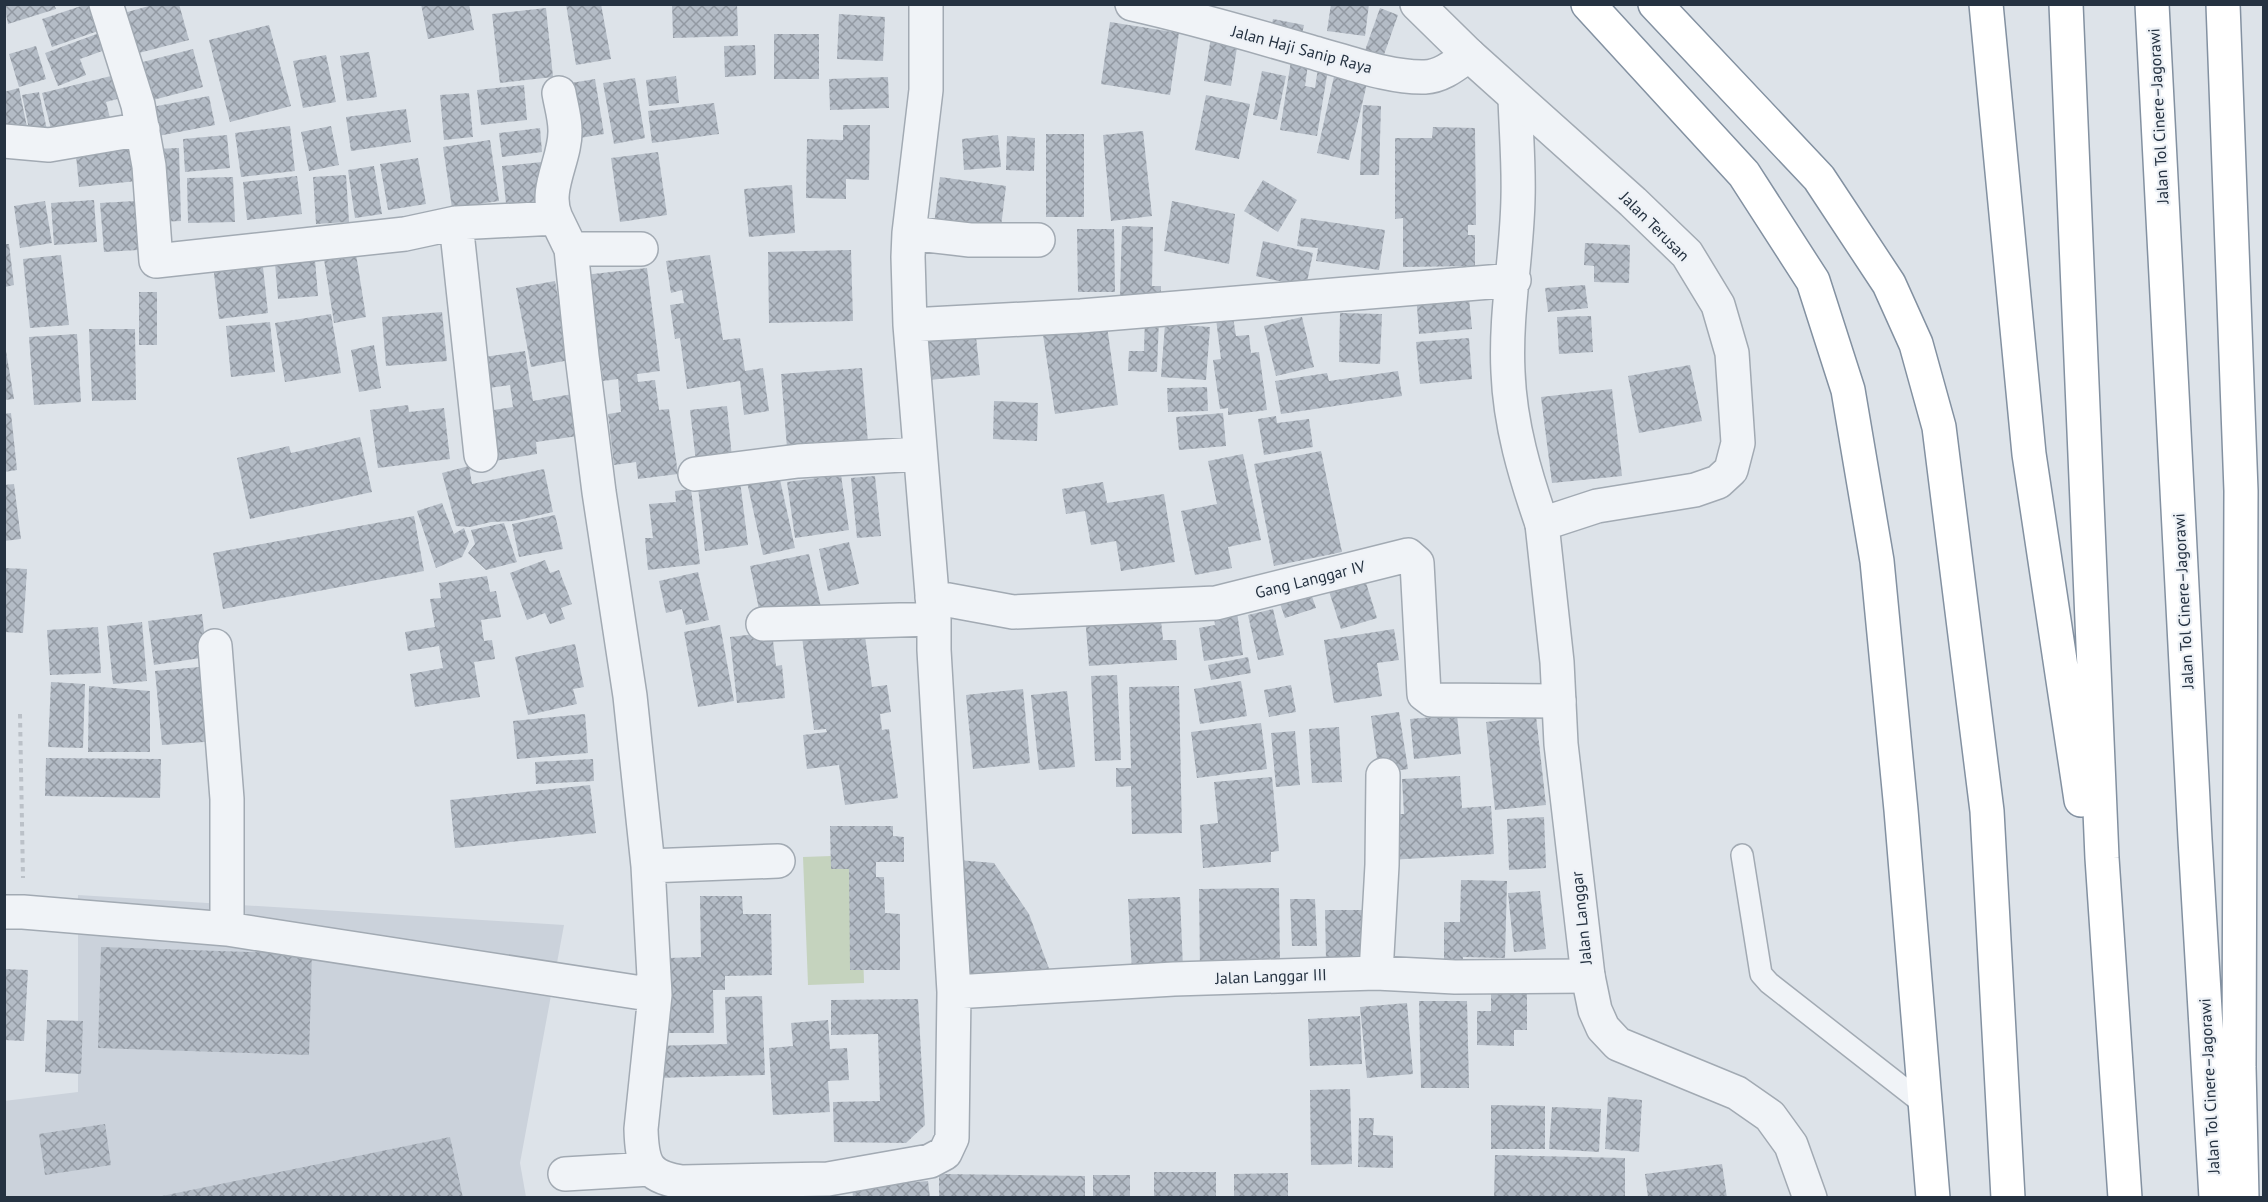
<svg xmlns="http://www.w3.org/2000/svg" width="2268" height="1202" font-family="'PT Sans',sans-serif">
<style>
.built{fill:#cbd2db}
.garden{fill:#c5d3be}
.building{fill:url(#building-cross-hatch)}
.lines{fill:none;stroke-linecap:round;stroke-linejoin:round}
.service-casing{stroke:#a2aab3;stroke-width:24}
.minor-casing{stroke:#a2aab3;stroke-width:36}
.tertiary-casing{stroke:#a2aab3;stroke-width:36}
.motorway-casing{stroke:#8391a1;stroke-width:36}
.path{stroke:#bbc1c8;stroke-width:4;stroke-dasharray:4.5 4.5;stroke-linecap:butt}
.service{stroke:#f0f3f7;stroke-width:21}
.minor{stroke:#f0f3f7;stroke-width:33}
.tertiary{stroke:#f0f3f7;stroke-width:33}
.motorway{stroke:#fff;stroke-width:33}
.labels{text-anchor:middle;stroke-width:4.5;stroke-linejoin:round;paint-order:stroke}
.street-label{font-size:16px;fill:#253241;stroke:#edf1f6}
</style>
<defs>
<pattern id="building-cross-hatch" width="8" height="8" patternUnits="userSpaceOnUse" patternTransform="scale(1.5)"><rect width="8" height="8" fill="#b4bcc6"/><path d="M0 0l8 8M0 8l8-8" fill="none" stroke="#9299a2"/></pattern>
</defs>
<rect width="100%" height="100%" fill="#dde3e9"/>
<path class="built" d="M78 895 564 925 520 1163 526 1197H5L4 1101 78 1092Z"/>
<path class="garden" d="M860 855 864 983 808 985 803 857Z"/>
<path class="building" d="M4 4H54L56 9 8 24Z
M87 4H93L101 30 52 47 42 19Z
M156 4H179L189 40 135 54 124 13Z
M421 4H469L474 30 428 39Z
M566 4H601L611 59 576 65Z
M672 4H737L738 36 673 38Z
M1331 4H1369L1365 36 1327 31Z
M546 8 553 77 500 83 492 14Z
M1380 8 1398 15 1380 66 1362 59Z
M839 14 885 17 883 61 837 59Z
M1273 19 1304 25 1301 38 1270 32Z
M1110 22 1179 33 1170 95 1101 84Z
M269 25 291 106 230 122 209 40Z
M102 32 108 49 80 59 86 75 58 86 45 53Z
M774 34H819V79H774Z
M1211 37 1238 41 1231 86 1204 81Z
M755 45 756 75 725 77 724 46Z
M36 46 46 79 19 87 9 54Z
M193 49 203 87 149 101 139 63Z
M369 52 377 97 347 101 340 56Z
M326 55 336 102 303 108 293 61Z
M1291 61 1308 64 1305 86 1315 88 1318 68 1328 69 1317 136 1280 130Z
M1262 71 1286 76 1277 120 1253 115Z
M1335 72 1368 79 1349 160 1317 153Z
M115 75 121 98 106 102 110 118 52 133 42 93Z
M676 76 679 103 649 106 646 80Z
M888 77 889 108 830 110 829 79Z
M635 78 645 138 614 144 603 83Z
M595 79 604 134 574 139 565 84Z
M524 85 527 120 481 125 477 90Z
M19 88 27 127 4 131V92Z
M39 92 47 130 30 134 22 95Z
M469 93 473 137 444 140 440 95Z
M1206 95 1250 104 1239 159 1195 150Z
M209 96 215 125 158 136 152 107Z
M714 103 719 134 652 143 648 111Z
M1363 105 1381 106 1379 175H1360Z
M406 109 411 142 351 151 346 117Z
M843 125H870L869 180 846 179V199L806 198 807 139 843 140Z
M290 126 295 171 241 177 235 133Z
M331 126 339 165 309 171 301 132Z
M1433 127 1475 128 1476 225H1468V235H1475V266L1403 267V218L1395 219V138H1432Z
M540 128 542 152 502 157 499 133Z
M1143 131 1152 216 1111 221 1103 135Z
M1046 134H1084V217H1046Z
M227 135 230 168 185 172 183 139Z
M998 135 1001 167 964 170 962 139Z
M1007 136 1035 138 1034 171 1006 170Z
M490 140 499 201 452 208 443 147Z
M179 148 181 221 157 222 155 149Z
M134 149 137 181 79 187 76 155Z
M658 152 667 215 620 222 611 158Z
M418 158 426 204 388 210 380 164Z
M542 162 547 209 507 213 502 166Z
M374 166 382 214 355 218 348 170Z
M346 175 349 222 316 224 313 177Z
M297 176 302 214 247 220 243 182Z
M233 177 235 222 188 223 187 178Z
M940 177 1006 186 1000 235 934 225Z
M1263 180 1297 200 1278 232 1244 211Z
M792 185 795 233 749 237 744 189Z
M94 200 97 242 54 245 51 203Z
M45 201 52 243 20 248 14 206Z
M135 201 138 250 104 252 100 203Z
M1172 201 1235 214 1229 264 1164 251Z
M1301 218 1385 230 1379 270 1316 261 1318 248 1297 246Z
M1122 226 1153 227 1152 286H1161V297L1120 296Z
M1077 229H1114L1115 292H1078Z
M1263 241 1313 253 1306 287 1256 276Z
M1585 243 1630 245 1629 283 1594 282V266L1584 265Z
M5 244H9L14 285 5 287Z
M314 248 318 296 278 299 274 251Z
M355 248 366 317 334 323 323 253Z
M851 250 853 321 769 323 768 252Z
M61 255 69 325 30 328 23 259Z
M710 255 723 340 740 338 745 371 763 368 769 411 744 415 740 381 687 389 680 338 675 339 670 305 684 303 682 290 671 293 666 261Z
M262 258 268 313 219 319 213 264Z
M647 268 660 371 637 374 638 382 655 380 659 410 669 409 678 474 638 479 636 462 614 465 608 414 621 412 618 379 603 381 602 370H590L584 275Z
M555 281 570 360 531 367 516 288Z
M1585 285 1588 308 1548 312 1545 288Z
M1468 288 1472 329 1419 334 1416 293Z
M139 292H157V345H139Z
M442 312 447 361 386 366 382 317Z
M1340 313 1382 314 1380 364 1339 362Z
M331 314 341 373 285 382 275 323Z
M1145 316 1159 317 1157 372 1128 371 1129 351H1144Z
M1591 316 1593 352 1559 354 1557 317Z
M1233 317 1236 336 1249 335 1251 353 1259 352 1267 410 1228 415V408L1220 409 1213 360 1221 359 1216 319Z
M1302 317 1314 367 1276 376 1264 326Z
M1106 319 1118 405 1055 414 1042 328Z
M270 322 275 372 231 377 226 326Z
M1165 324 1210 327 1206 380 1161 377Z
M89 329H135L136 400 92 401Z
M77 334 81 402 34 405 29 337Z
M976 337 980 375 919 381 916 343Z
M1469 338 1472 379 1420 384 1416 342Z
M4 339 14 399 4 400Z
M374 345 381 388 359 392 351 350Z
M525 351 533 401 578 393 585 435 536 442 537 454 488 462 480 412 513 407 510 385 482 389 477 358Z
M1690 365 1702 421 1639 433 1628 376Z
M862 368 868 443 787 448 781 374Z
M1398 371 1402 396 1281 414 1275 381 1327 373 1329 381Z
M1207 387 1208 411 1168 412 1167 388Z
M1612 389 1622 476 1552 483 1541 397Z
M994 401 1038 403 1037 441 993 439Z
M408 405 409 412 444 408 450 459 378 468 370 410Z
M727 406 732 458 696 462 690 410Z
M11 413 17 470 4 472V414Z
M1223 413 1226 446 1179 450 1176 417Z
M1276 416 1277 423 1309 419 1313 447 1264 455 1258 419Z
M360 437 372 492 250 519 237 458 289 446 291 453Z
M1321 451 1342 552 1274 566 1254 464Z
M1243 454 1261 540 1228 547 1232 568 1195 575 1181 511 1217 504 1208 461Z
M469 466 472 484 544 469 553 512 514 521 491 522 470 527 456 526 442 473Z
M739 473 748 545 705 551 697 478Z
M779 475 795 548 763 555 747 482Z
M841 475 849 530 795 538 787 482Z
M875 476 881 536 857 538 851 478Z
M1103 482 1107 503 1164 494 1175 562 1121 571 1116 541 1091 545 1085 511 1066 514 1062 489Z
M14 484 21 539 4 541V485Z
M691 489 700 564 648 570 645 538H653L649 504 676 502 675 491Z
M442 503 454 534 464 528 469 542 462 557 436 568 417 511Z
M555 515 563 549 519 557 512 524Z
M414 516 424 571 223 609 213 553Z
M504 523 517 562 486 570 468 553 475 544 471 530Z
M849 542 859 584 828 591 819 549Z
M809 554 823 616 761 619 750 566Z
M545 560 550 573 559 570 572 604 561 608 565 619 550 624 545 613 527 620 510 573Z
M4 568 27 569 23 633 4 632Z
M1362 570 1377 618 1341 629 1326 582Z
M698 572 709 620 686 625 682 609 666 613 659 581Z
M487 576 490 592 496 591 501 617 481 620 484 641 492 640 495 659 474 662 480 697 415 707 410 674 443 668 439 646 408 651 405 632 435 627 430 599 441 598 439 583Z
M1307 582 1316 608 1285 618 1276 592Z
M1236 605 1243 655 1204 661 1199 628 1215 625 1213 609Z
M1273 609 1284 655 1258 660 1248 615Z
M1160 611 1163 640H1176L1177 660 1089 666 1085 616Z
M202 614 207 657 154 665 148 621Z
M142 622 147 681 113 684 107 626Z
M720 625 734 701 698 707 684 632Z
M98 627 101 673 50 675 47 630Z
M864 629 872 687 887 685 891 712 880 714 882 730 889 729 898 798 845 805 839 765 807 769 803 735 827 732 826 729 814 730 802 637Z
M1394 629 1399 660 1377 663 1382 696 1334 703 1324 640Z
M772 632 776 666 782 665 785 698 737 703 730 637Z
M575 644 584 687 573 689 577 704 528 715 515 657Z
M1248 657 1251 673 1211 680 1208 665Z
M211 666 218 741 162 745 155 671Z
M1117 675 1121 760 1095 761 1091 676Z
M1241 681 1247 716 1200 724 1194 689Z
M51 682 85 684 83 748 48 747Z
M1291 685 1296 712 1269 717 1264 690Z
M89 686 150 691V752H88Z
M1179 686 1182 833 1132 834 1131 786 1116 787V768H1131L1129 687Z
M1023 689 1030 763 973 769 966 695Z
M1067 691 1075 767 1039 770 1031 695Z
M1399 712 1408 769 1379 773 1371 716Z
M585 714 588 753 517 759 513 721Z
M1457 715 1461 754 1414 759 1410 719Z
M1536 716 1546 805 1495 810 1486 722Z
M1261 723 1267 769 1197 778 1191 732Z
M1339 727 1342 782 1312 783 1309 729Z
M1295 731 1300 785 1276 787 1271 733Z
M46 758 161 759 160 798 45 796Z
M593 759 594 781 536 784 535 762Z
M1460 776 1462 808 1491 806 1494 854 1388 860 1385 814H1404L1402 779Z
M1272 777 1279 851 1271 852V862L1203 868 1200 825 1218 823 1214 782Z
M590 785 596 833 455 848 450 800Z
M1544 817 1546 868 1509 870 1507 819Z
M830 826H893V836L904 837V862H876V877H884L885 913 900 914V970H850L849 869H831Z
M958 860 994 863 1029 914 1055 985 967 989Z
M1461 880 1507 881 1505 958 1463 957 1462 971 1444 970V922H1460Z
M1279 888 1280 969 1200 970 1199 889Z
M1540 891 1546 949 1514 952 1508 893Z
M700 896H742L743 914H771L772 975 725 976V990H713L714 1033H669L668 958 701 957Z
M1180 897 1183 968 1132 971 1128 899Z
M1290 899H1315L1317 946H1292Z
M1325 910H1367L1368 960H1326Z
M101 947 312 954 309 1055 98 1048Z
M4 969 28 970 24 1041 4 1040Z
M1491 989 1527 990V1030H1514V1046L1477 1045V1011H1491Z
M762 996 765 1075 655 1078 653 1046 727 1044 725 997Z
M918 999 925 1125 906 1143 834 1142 833 1102 880 1101 878 1034 831 1035V1000Z
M1419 1001H1467L1469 1088H1421Z
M1407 1003 1413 1074 1367 1078 1360 1007Z
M1360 1016 1362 1064 1310 1066 1308 1019Z
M47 1020 83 1021 81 1074 45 1072Z
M828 1020 830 1049 847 1048 849 1080 828 1081 830 1112 773 1115 769 1048 793 1046 791 1023Z
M1350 1089 1352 1164 1311 1165 1310 1090Z
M1608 1097 1642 1100 1639 1152 1605 1149Z
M1491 1105 1545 1106V1149H1491Z
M1552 1107 1601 1109 1599 1152 1549 1149Z
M1359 1118H1374L1373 1135 1393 1136V1168L1358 1167Z
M105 1124 111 1165 45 1175 39 1134Z
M450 1137 463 1198H163L162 1196Z
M1495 1155 1625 1158V1198H1494Z
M1722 1164 1727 1198H1648L1645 1174Z
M1154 1172H1216V1198H1154Z
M1288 1173V1198H1234V1174Z
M939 1174 1085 1176V1198H939Z
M1093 1175H1130V1198H1093Z
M928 1181 930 1198H853L852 1187Z"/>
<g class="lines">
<defs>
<path id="service" d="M1742 855 1761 974 1769 983 1925 1105"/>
<path id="minor" d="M106 4 138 105 149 166 156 261 405 234 456 223 556 218 571 249H641
M1132 4C1195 18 1256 36 1318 54 1351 63 1390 78 1425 77 1442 76 1455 65 1469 55
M1515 97C1516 131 1519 165 1518 198 1517 256 1505 314 1508 372 1510 425 1525 475 1542 524
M4 141 49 145 143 129
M556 218C543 190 566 159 565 130 565 118 561 105 559 93
M456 223 481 455
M909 233 970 240H1038
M571 249 582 356 599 492 630 696 648 866 655 995 641 1129C642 1163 646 1177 682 1182L828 1179 930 1161 945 1153 952 1138 954 992 934 650V619L910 325 908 257 909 233 926 90V4
M910 325 1081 316 1514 280
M695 474 798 461 920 454
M932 597 1013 612 1216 603 1408 555 1417 563 1424 694 1432 700 1559 701
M763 624 934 619
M215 646 227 799V929
M648 866 778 861
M4 912H23L227 929 655 995
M1376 973 1382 865 1383 775
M954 992 1174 979 1376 973 1455 977 1588 976
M565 1174 650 1169"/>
<path id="tertiary" d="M1417 4 1469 55 1633 202 1687 254 1718 305 1732 353 1738 443 1731 470 1718 482 1695 490 1597 506 1542 524 1557 662 1561 744 1588 976 1595 1010 1603 1028 1618 1044 1737 1093 1770 1116 1791 1145 1810 1198"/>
<path id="motorway" d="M1588 4 1744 174 1813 281 1848 390 1877 561 1901 810 1933 1198
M1655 4 1819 178 1889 284 1916 344 1939 427 1987 811 2008 1198
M1986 4 2029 454 2081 800
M2066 4 2102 858 2125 1198
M2152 4 2195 839 2216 1198
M2223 4 2241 491 2239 1067 2242 1198"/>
</defs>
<use href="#service" class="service-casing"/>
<use href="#minor" class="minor-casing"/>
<use href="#tertiary" class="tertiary-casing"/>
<use href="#motorway" class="motorway-casing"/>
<path class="path" d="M20 714 23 878"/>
<use href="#service" class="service"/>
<use href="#minor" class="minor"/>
<use href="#tertiary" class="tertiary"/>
<use href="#motorway" class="motorway"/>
</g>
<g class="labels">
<g class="street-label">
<text transform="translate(1302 49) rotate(15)" y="6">Jalan Haji Sanip Raya</text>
<text transform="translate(2158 116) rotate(-93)" y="6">Jalan Tol Cinere–Jagorawi</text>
<text transform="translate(1655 226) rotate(45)" y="6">Jalan Terusan</text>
<text transform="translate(1310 579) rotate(-14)" y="6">Gang Langgar IV</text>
<text transform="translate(2183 601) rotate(-93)" y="6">Jalan Tol Cinere–Jagorawi</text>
<text transform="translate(1581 918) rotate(-96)" y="6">Jalan Langgar</text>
<text transform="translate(1271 976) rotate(-2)" y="6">Jalan Langgar III</text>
<text transform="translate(2209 1086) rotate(-93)" y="6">Jalan Tol Cinere–Jagorawi</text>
</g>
</g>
<rect width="2268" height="1202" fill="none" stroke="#253241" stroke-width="12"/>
</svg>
